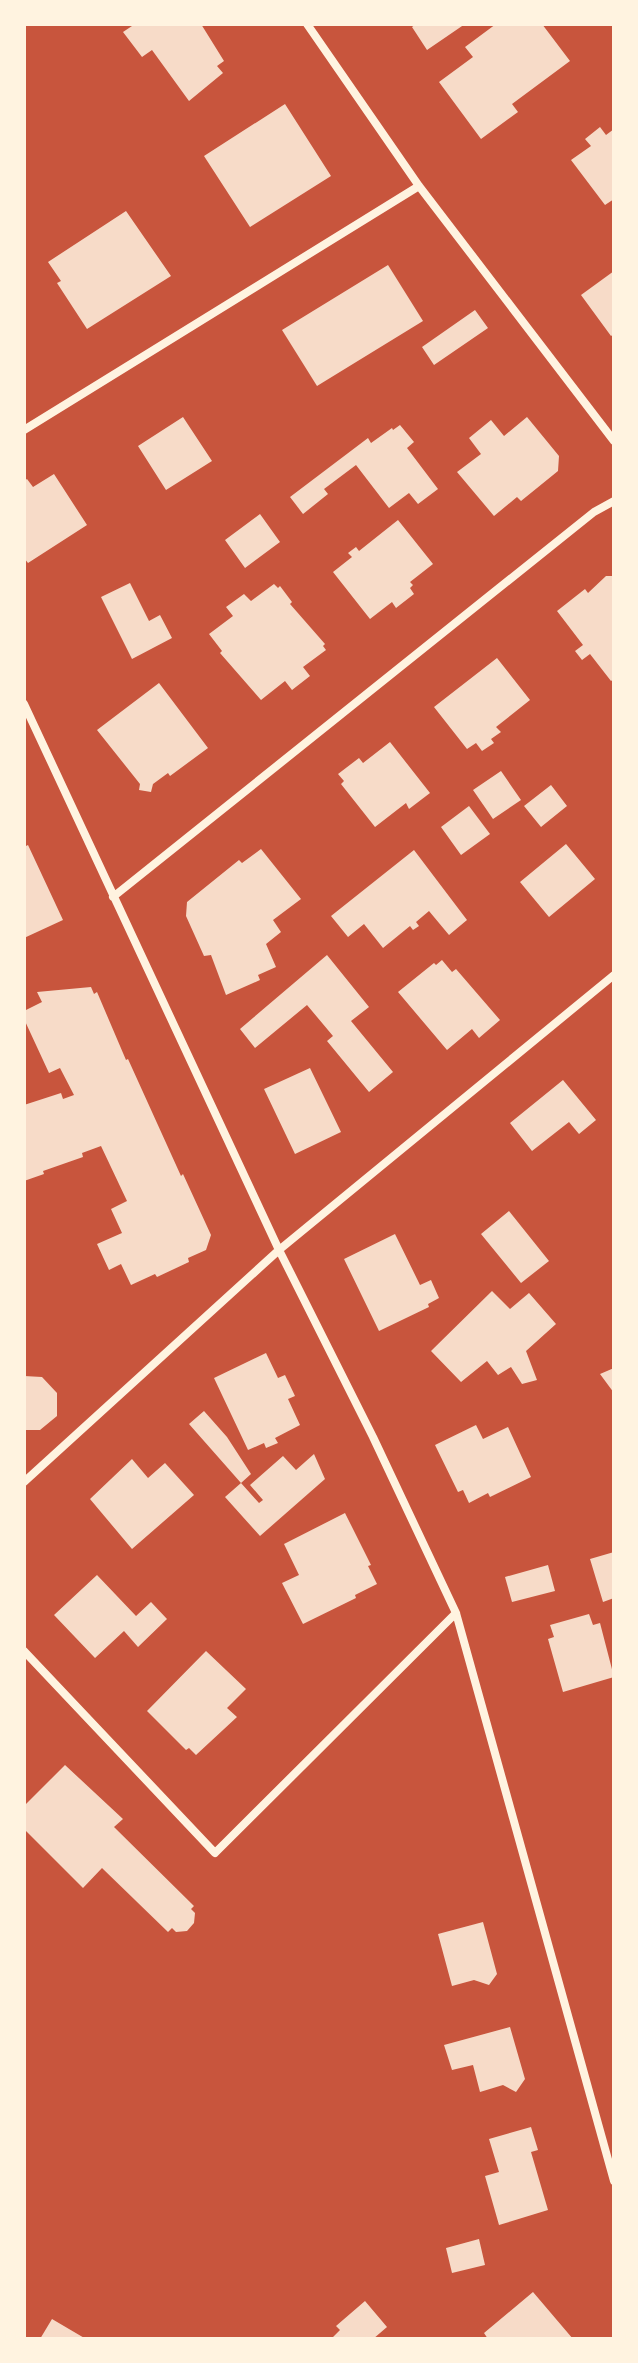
<svg xmlns="http://www.w3.org/2000/svg" width="638" height="2363" font-family="Figtree,sans-serif">
<style>
.building{fill:#f7dbc8}
.lines{fill:none;stroke-linecap:round;stroke-linejoin:round}
.minor{stroke:#fff3e0;stroke-width:8}
</style>
<rect width="100%" height="100%" fill="#c8553d"/>
<path class="building" d="M135 24H201L224 61 217 66 223 73 189 101 152 50 142 57 123 32Z
M416 24H465L427 50 412 27Z
M496 24H542L570 61 512 104 518 112 481 139 439 82 473 57 465 47Z
M285 104 331 176 250 227 204 156Z
M600 127 606 135 614 129V199L605 205 571 160 591 146 585 139Z
M126 211 171 276 87 329 57 283 61 281 48 262Z
M388 265 423 321 317 386 282 330Z
M614 271V334L611 336 581 295Z
M475 310 488 328 434 365 422 347Z
M183 417 212 461 166 490 138 446Z
M527 417 559 456 558 471 521 501 517 497 494 516 457 472 481 454 469 438 491 420 504 436Z
M400 425 414 442 407 448 438 489 418 504 409 493 389 508 356 465 324 489 328 494 303 514 290 497 368 438 371 443 392 428 393 430Z
M54 474 87 525 28 563 24 558V481L27 479 33 487Z
M260 514 280 542 245 568 225 540Z
M398 520 433 564 410 582 413 585 410 588 414 594 396 608 392 602 370 619 333 572 352 557 348 553 356 547 359 551Z
M606 576H614V679L611 681 590 654 582 660 575 651 583 645 557 611 585 589 588 593Z
M130 583 149 621 160 615 172 638 132 659 101 597Z
M274 584 278 588 280 586 292 602 290 604 325 644 323 646 326 650 303 667 310 676 292 690 285 681 261 700 220 653 222 651 209 634 233 616 226 607 244 594 251 601Z
M497 658 530 700 496 727 501 732 491 739 494 743 482 751 476 743 467 749 434 707Z
M159 683 208 748 170 776 168 773 153 784 151 792 139 790 140 784 97 730Z
M390 742 430 793 409 809 406 803 375 827 341 784 344 781 338 774 359 758 363 763Z
M501 771 521 800 493 819 473 790Z
M551 785 567 806 541 827 524 806Z
M469 806 490 834 461 855 441 827Z
M566 844 595 879 549 917 520 882Z
M28 845 63 920 24 938V847Z
M261 849 301 899 273 920 281 932 266 944 276 967 258 975 260 980 226 995 211 955 204 956 186 916 187 902 239 860 242 863Z
M414 850 467 920 449 935 429 911 416 922 419 926 413 930 410 926 383 948 364 924 348 937 331 916Z
M327 955 369 1007 351 1021 393 1072 369 1092 327 1041 333 1036 307 1005 255 1048 240 1029Z
M442 960 452 972 456 969 500 1020 479 1038 472 1029 447 1050 398 992 434 963 436 965Z
M91 987 94 994 97 992 126 1060 128 1059 181 1176 183 1174 211 1235 206 1250 188 1258 189 1262 157 1277 155 1274 131 1285 121 1264 109 1270 97 1244 122 1233 111 1209 127 1201 101 1146 82 1153 83 1157 43 1171 44 1174 24 1181V1105L61 1093 63 1099 74 1095 60 1068 49 1073 24 1019V1011L42 1002 37 992Z
M310 1068 341 1132 295 1154 264 1089Z
M563 1080 596 1120 579 1134 569 1122 532 1151 510 1123Z
M509 1211 549 1261 521 1283 481 1234Z
M395 1234 420 1285 431 1280 439 1298 428 1304 429 1307 379 1331 344 1259Z
M492 1291 510 1309 529 1293 556 1324 526 1351 537 1380 522 1384 511 1367 498 1375 487 1361 461 1382 431 1351Z
M266 1353 278 1378 285 1375 295 1396 288 1399 300 1425 275 1438 278 1443 266 1448 264 1443 248 1450 214 1378Z
M614 1368V1393L600 1374Z
M24 1376 42 1377 57 1393V1416L40 1430H24Z
M204 1411 227 1437 251 1474 241 1483 189 1424Z
M476 1425 483 1439 508 1427 531 1477 490 1497 488 1493 469 1503 463 1490 458 1492 435 1445Z
M314 1454 325 1479 260 1536 225 1497 241 1483 259 1503 263 1500 250 1485 283 1456 296 1470Z
M132 1459 148 1478 165 1463 194 1495 132 1549 90 1499Z
M345 1513 371 1565 368 1566 377 1584 355 1595 356 1598 303 1624 282 1583 299 1575 284 1544Z
M614 1552V1598L603 1602 590 1559Z
M548 1565 555 1591 512 1602 505 1577Z
M97 1575 136 1616 151 1602 167 1619 138 1647 124 1631 95 1658 54 1615Z
M589 1614 593 1625 600 1623 614 1677 563 1692 548 1639 554 1637 550 1625Z
M206 1651 246 1689 227 1708 237 1717 196 1755 189 1748 186 1750 147 1711Z
M65 1765 123 1819 114 1827 194 1906 191 1909 195 1913 194 1923 187 1931 176 1932 172 1928 168 1932 102 1868 83 1888 24 1829V1806Z
M483 1922 497 1974 489 1985 474 1980 452 1986 438 1934Z
M510 2027 525 2079 516 2092 503 2085 480 2092 473 2065 452 2070 444 2045Z
M531 2127 538 2150 531 2152 548 2210 499 2225 485 2176 499 2172 489 2139Z
M479 2239 485 2265 452 2273 446 2248Z
M533 2292 573 2339H488L484 2333Z
M365 2301 387 2327 373 2339H331L340 2330 336 2326Z
M52 2319 86 2339H40Z"/>
<g class="lines">
<path class="minor" d="M307 24 419 186 614 441
M24 430 419 186
M24 704 279 1250 373 1437 456 1613 614 2181
M113 897 594 512 614 501
M24 1482 279 1250 614 975
M24 1651 215 1853 456 1613"/>
</g>
<rect width="638" height="2363" fill="none" stroke="#fff3e0" stroke-width="52"/>
</svg>
